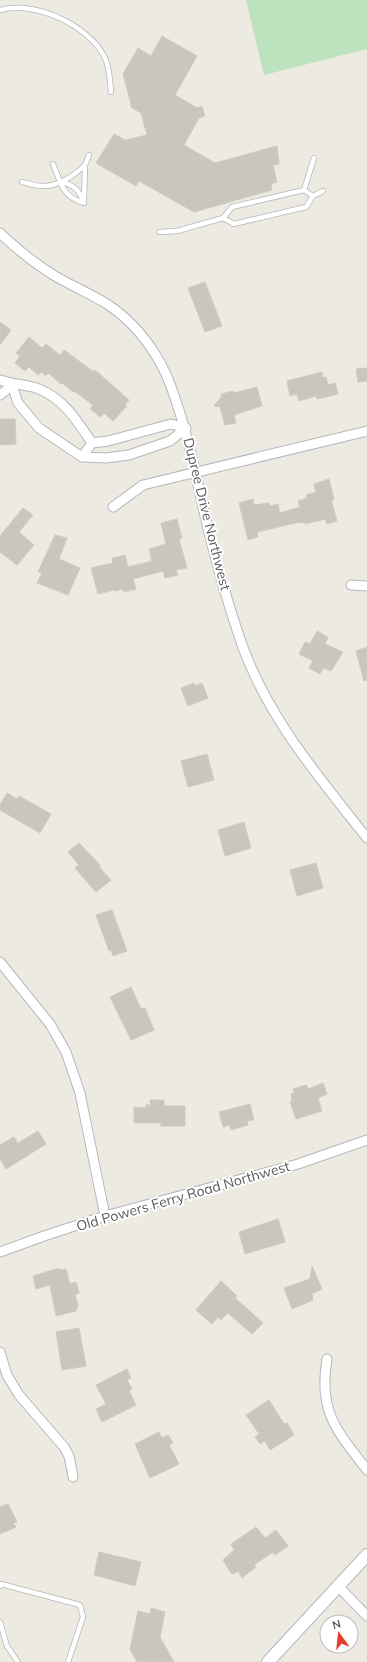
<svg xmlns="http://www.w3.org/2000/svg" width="367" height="1662" font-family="Mulish,sans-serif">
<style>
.green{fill:#bde3be}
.building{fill:#c9c6c0;stroke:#d0cbbf}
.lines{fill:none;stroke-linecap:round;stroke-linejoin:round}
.service-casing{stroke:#b4b7bb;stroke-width:6}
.minor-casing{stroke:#b4b7bb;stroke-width:11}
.tertiary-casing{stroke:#b4b7bb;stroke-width:14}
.service{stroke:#fff;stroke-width:4.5}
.minor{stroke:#fff;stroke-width:9}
.tertiary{stroke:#fff;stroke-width:12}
.labels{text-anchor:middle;stroke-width:4;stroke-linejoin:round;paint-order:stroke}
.street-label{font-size:14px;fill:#595d61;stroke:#fff}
</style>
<rect width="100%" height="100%" fill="#eceae1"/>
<path class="green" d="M246 0H367V49L264 75Z"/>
<path class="building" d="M162 36 197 56 175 95 197 108 202 106 205 116 199 118 184 145 215 163 277 146 279 164 273 165 277 182 271 184 272 190 194 212 139 181 136 186 96 163 114 134 125 140 147 135 141 113 132 108 123 74 138 48 151 56Z
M205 282 222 326 205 332 188 288Z
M0 322 11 330 0 345Z
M29 337 42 348 46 344 60 355 64 350 94 372 95 370 129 400 125 405 127 406 113 421 104 413 101 417 90 409 93 405 74 391 73 392 62 383 61 384 48 373 46 376 41 372 38 375 29 367 25 371 15 363 20 356 16 353Z
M367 368V381L358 382 356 369Z
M322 372 323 378 326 377 328 385 335 383 338 394 317 399 316 396 299 401 297 394 290 396 287 381Z
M257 387 262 406 234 415 236 423 225 425 220 407 214 406 221 397V394L233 391 234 393Z
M0 419H15L16 444 0 445Z
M329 479 334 500H331L337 521 327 524 325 519 305 524V522L300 523V522L257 532 258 537 248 540 239 503 253 499 254 505 269 503 270 506 278 504 280 513 300 507 298 501 307 498 306 495 316 492 314 484Z
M23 508 33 515 19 532 34 545 17 565 0 552V536Z
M177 519 182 538 179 539 187 568 176 570 178 575 165 578 163 571 133 579 136 589 124 592 123 589 115 591 114 590 98 594 91 568 113 563 112 558 125 555 128 567 152 561 149 549 166 544 161 523Z
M55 535 67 538 59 559 80 568 68 595 37 583 42 573 38 572Z
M317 631 328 637 325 644 343 652 331 671 323 668 320 674 309 668 313 661 299 654 305 642 310 644Z
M367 647V680L364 681 356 651Z
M194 683 195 686 202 683 208 698 188 706 181 688Z
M207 754 214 780 188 787 181 761Z
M7 793 17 799 19 796 51 814 40 833 0 810V805Z
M244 822 251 848 225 856 218 830Z
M79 843 101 866 99 867 111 880 96 892 75 868 79 865 68 852Z
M316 863 323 888 297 896 290 870Z
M112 910 127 951 113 956 111 950 109 951 96 915Z
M131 987 141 1009 145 1008 154 1030 131 1040 110 997Z
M323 1083 327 1094 318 1098 322 1111 296 1119 290 1102 292 1101 291 1094 294 1093 293 1089 306 1085 308 1089Z
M150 1100H164V1106H185V1126H161V1123H134V1107L146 1108V1105H151Z
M250 1104 254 1120 247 1121 248 1125 231 1130 230 1125 223 1127 219 1112Z
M38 1131 46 1144 6 1169 0 1159V1145L14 1137 18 1143Z
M278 1219 285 1242 245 1254 239 1232Z
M312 1266 322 1289 312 1294 313 1300 292 1309 284 1288 310 1279Z
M59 1268V1270L66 1269 70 1284 76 1282 79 1293 75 1295 78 1305 76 1311 56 1316 50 1285 36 1289 33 1276Z
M221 1281 237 1296 235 1298 263 1323 252 1334 228 1313 221 1320 218 1317 212 1324 196 1310Z
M79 1328 86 1366 62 1370 56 1332Z
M127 1369 131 1378 127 1380 132 1389 129 1391 136 1405 102 1422 96 1409 106 1404 96 1385Z
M269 1400 284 1424 287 1423 294 1435 270 1450 265 1441 260 1444 255 1437 259 1434 246 1415Z
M159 1432 162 1438 168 1435 173 1443 169 1445 179 1464 150 1478 135 1444Z
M8 1504 17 1522 13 1523 16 1527 0 1534V1507Z
M256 1527 265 1538 276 1530 288 1546 275 1555 273 1552 254 1565 256 1567 242 1578 238 1571 234 1574 231 1573 223 1560 234 1550 231 1544Z
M99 1552 141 1562 135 1586 94 1575Z
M151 1608 165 1612 160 1637 174 1662H137L130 1649 138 1611 150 1614Z"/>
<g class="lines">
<defs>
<path id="service" d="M0 10C35 0 90 26 105 58 110 69 110 81 111 92
M53 164C61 183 62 197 84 203
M22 182C28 183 35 186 41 186 57 187 74 176 85 165
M60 182C72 184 79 189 83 201
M304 190 314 158
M84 203 85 165 89 155
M223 218 234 224 306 207 313 196 323 191
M159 232 177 231 223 218 232 207 304 190 313 196
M0 1586 1 1584 80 1605 83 1617 68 1662
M0 1622 7 1646 18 1662"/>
<path id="minor" d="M0 233C17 249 35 264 55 276 72 286 91 294 107 304 127 317 143 335 155 354 165 369 171 385 176 401 192 447 199 494 211 541 219 572 228 603 238 633 263 712 317 775 367 838
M0 380C13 385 27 384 39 389 65 400 77 421 92 443
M12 385 18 403 39 428 82 457 106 458 129 455 170 441 186 428
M0 395 12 385
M82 457 92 443 108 441 171 424 186 428
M113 507 143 485 367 431
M351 585 367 586
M0 962 50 1024 66 1052 80 1093 105 1216
M0 1252 44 1236 105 1216 298 1164 367 1140
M0 1352 7 1375 19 1395 64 1447 69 1456 73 1477
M327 1359C318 1412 337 1431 367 1470
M337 1585 367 1616"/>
<path id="tertiary" d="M268 1662 367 1555"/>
</defs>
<use href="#service" class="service-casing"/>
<use href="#minor" class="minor-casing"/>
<use href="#tertiary" class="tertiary-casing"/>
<use href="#service" class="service"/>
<use href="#minor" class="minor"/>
<use href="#tertiary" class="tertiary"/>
</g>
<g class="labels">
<g class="street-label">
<text transform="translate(207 514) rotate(76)" y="5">Dupree Drive Northwest</text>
<text transform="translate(183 1196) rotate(-16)" y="5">Old Powers Ferry Road Northwest</text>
</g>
</g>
<g transform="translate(339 1634) rotate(345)"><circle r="19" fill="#ffffff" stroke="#bdbec0"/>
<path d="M0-3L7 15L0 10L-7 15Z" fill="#e43e2f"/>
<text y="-6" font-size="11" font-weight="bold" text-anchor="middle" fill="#595d61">N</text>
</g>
</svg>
